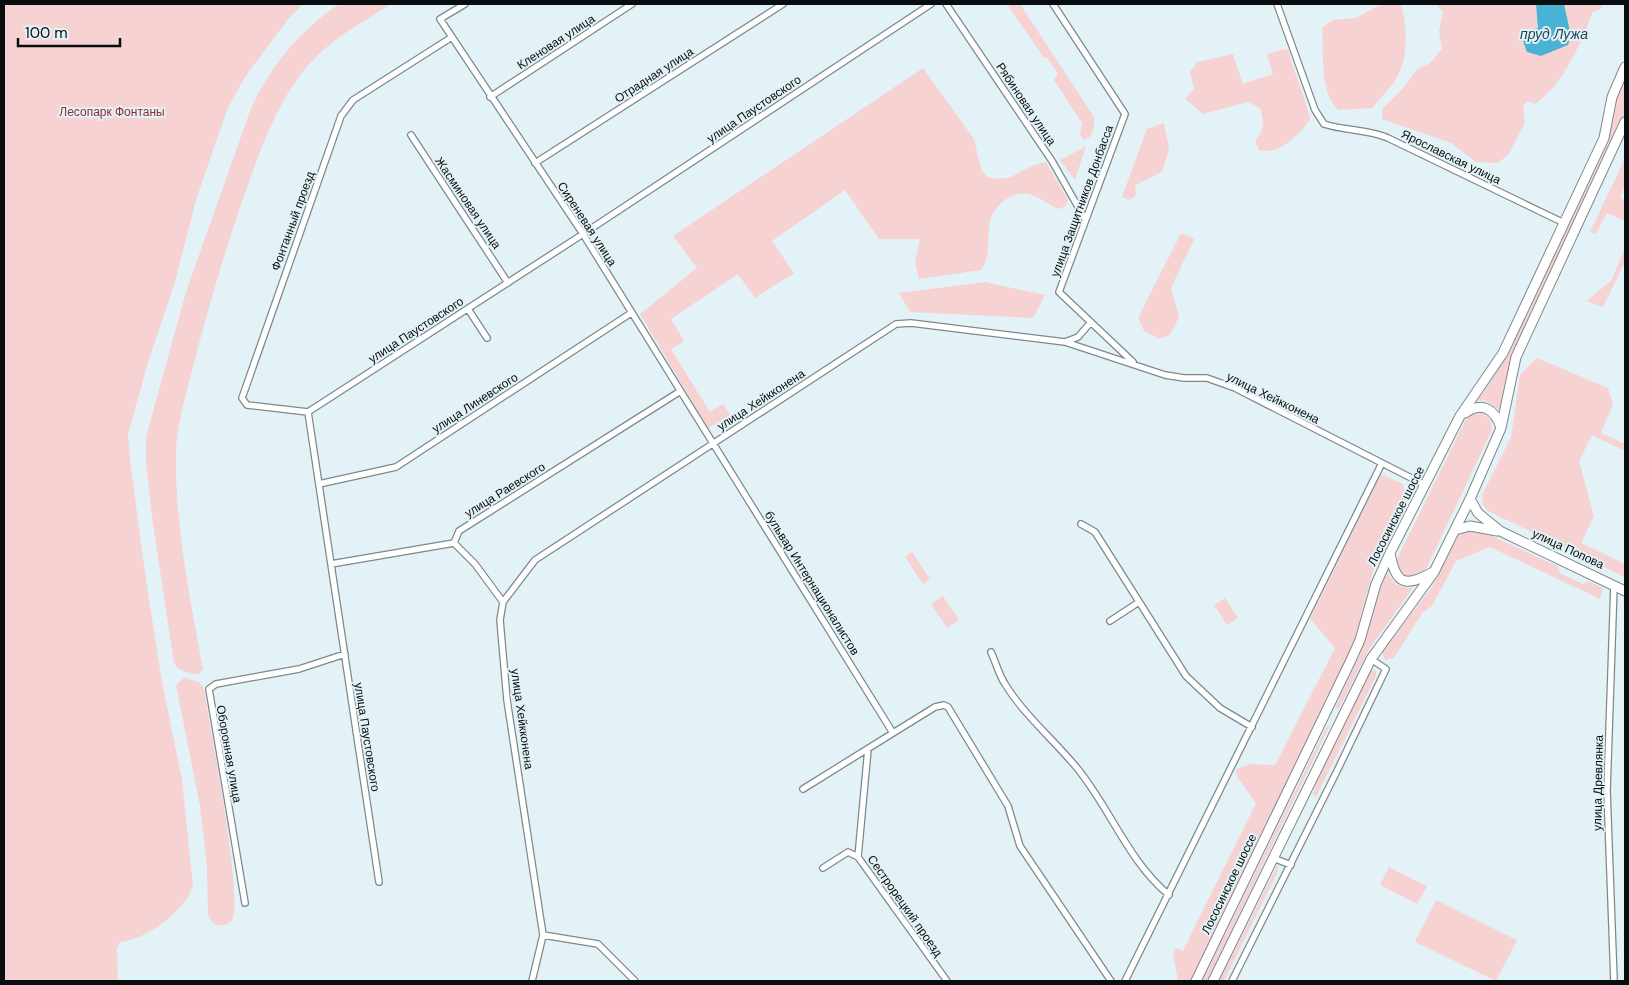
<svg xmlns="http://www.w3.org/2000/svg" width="1629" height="985" font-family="'DM Sans',sans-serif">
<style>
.green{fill:#f7d2d2}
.water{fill:#4ab3d5}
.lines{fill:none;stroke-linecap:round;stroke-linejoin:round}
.street-casing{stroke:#7c898e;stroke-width:8}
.secondary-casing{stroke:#7c898e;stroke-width:11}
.street{stroke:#fff;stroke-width:5.5}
.secondary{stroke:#fff;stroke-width:9}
.labels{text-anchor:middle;stroke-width:4;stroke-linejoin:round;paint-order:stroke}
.street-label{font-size:12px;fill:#080d0f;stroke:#e3f2f7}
.park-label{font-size:12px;fill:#912b39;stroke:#e3f2f7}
.water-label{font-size:14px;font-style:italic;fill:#1a4856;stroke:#e3f2f7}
</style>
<rect width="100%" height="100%" fill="#e3f2f7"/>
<path class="green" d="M4 4H303L289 18 247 74 228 107 196 200 175 282 149 359 128 434 130 460 146 580 162 682 182 780 193 885C185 912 147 939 120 942L117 949 118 981H4Z
M339 4H391C366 20 338 35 317 56 279 93 260 151 243 199 225 251 210 302 196 355 189 384 176 426 176 455 175 527 190 598 203 669L199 674C191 675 179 671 174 663L153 524 146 464V437L186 292 250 111C269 68 299 31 339 4Z
M1007 4H1020L1094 117V128L1090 137 1083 140 1080 135 1082 123 1054 80 1058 74 1047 57 1044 58Z
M1381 4H1401C1407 27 1409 54 1397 77 1391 88 1380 97 1373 108L1338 110C1319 90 1324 54 1322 28L1333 20 1356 18Z
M1435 4H1603L1601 9 1593 12C1580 44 1564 84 1535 104L1528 101 1523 106 1525 123 1508 155 1498 163 1476 162 1451 143 1382 119V109L1404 87 1417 69 1430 63 1442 49 1439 31 1443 11Z
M1284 49 1288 50C1294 74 1305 95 1310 119 1301 134 1278 156 1259 150L1255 141C1265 129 1264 122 1260 108L1248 102 1203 114 1185 99 1194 89 1190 72 1197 62 1233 54 1243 84 1273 74 1267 54Z
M923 68 974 139 981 169 987 177C1016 184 1020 166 1046 162L1068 200 1066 206 1058 209C1039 199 1027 185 1005 200 977 220 997 249 981 270L919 279 915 262 920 239H879L845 190 772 241 794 273 755 298 738 274 671 319 684 341 671 349 710 412 723 404 730 415 708 428 640 314 697 268 673 236Z
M1625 77V114L1512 356 1499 410 1486 401 1478 400 1508 355 1608 139 1616 98Z
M1164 123 1169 149 1162 172 1135 185 1136 195 1130 200 1122 197 1147 129Z
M1086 146 1075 180 1060 160Z
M1625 158V186L1620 198 1625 201V221L1607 213 1596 234 1590 232Z
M1181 233 1194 239 1171 288 1179 317 1170 335 1160 339 1144 331 1138 318Z
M1625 248V262L1603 307 1586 301 1611 281Z
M985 282 1045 295 1033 318 910 312 899 293Z
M1537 358 1608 388 1613 404 1601 433 1625 444V451L1592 435 1579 461 1594 516 1581 543 1625 564V577L1488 511 1483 504 1482 495 1511 437 1520 375Z
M1481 412 1491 420 1492 430 1427 567 1422 573 1407 577 1399 570 1397 559 1466 419 1473 414Z
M1381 474 1403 484 1407 497 1377 557 1351 652 1190 981H1178L1173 953 1176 948 1183 951 1256 803 1238 778 1235 770 1250 764 1275 765 1335 648 1310 619Z
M1470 529 1485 533 1557 566 1560 573 1583 584 1588 581 1603 588 1600 599 1490 547 1456 561 1432 606 1422 613 1394 658 1385 660 1382 652 1432 587 1459 534Z
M912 552 930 579 923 584 905 557Z
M1387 571C1394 585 1398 588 1413 588L1369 649 1339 709 1335 707 1359 657 1377 598Z
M943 596 959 620 947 628 931 604Z
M1225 598 1238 618 1227 625 1214 605Z
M1373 670 1376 671V676L1316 797 1313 795 1317 779 1369 672Z
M185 677 200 683 204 689C209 724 244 899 232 920 230 924 223 926 219 925 213 925 211 920 208 915L207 866 200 806 176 685Z
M1331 723 1207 981H1202L1326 728Z
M1278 864V871L1224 981H1219Z
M1389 867 1427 886 1417 904 1380 885Z
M1436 900 1517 940 1496 981 1415 942Z"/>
<path class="water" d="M1536 4H1564L1571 36 1568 45 1541 56 1527 52 1522 38 1527 31 1538 28Z"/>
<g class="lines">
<defs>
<path id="street" d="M465 4 440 19 583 234 893 733 803 789
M946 4 1052 161 1085 219
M1053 4 1125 114 1059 292 1133 362
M1277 4 1315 110 1324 124C1345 131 1367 129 1388 138L1564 223
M490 97 632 4
M411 135 508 283
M535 163 783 4
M468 309 487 338
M1065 342 1078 337 1091 322
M308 412 583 234 931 4
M308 412 247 405 242 398 341 116 353 100 452 37
M308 412 379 882
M319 484 396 467 631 313
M1081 524 1095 532 1186 676 1220 708 1252 727
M454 543 475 564 503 602
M331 564 454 543 459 531 679 392
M1110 621 1139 602
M991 652C996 663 999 675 1005 684 1024 715 1054 740 1077 768 1110 808 1128 861 1169 895
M893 733 935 707 944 705 948 707 1008 806 1020 846 1111 981
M868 749 858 857 947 981
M1273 858 1291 865
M823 868 848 852 858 857
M245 903 209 689 216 684 299 669 345 654
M543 935 598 944 635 981
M532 981 543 935 507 700 500 620 503 602 535 560 896 324 911 323 1065 342 1165 375 1184 378H1207L1235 388 1425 485
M1125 981 1382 463
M1232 981 1337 771 1386 669 1371 659
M1614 981 1607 791 1614 585"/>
<path id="secondary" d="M1465 413C1482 401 1495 409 1501 428
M1470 499 1478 513 1500 531 1625 591
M1455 530 1470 526 1497 531
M1390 553C1396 586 1406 587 1433 572
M1196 981 1351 660 1360 640 1376 584 1390 553 1460 416 1503 353 1604 138 1612 97 1625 67
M1213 981 1371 659 1434 572 1470 499 1501 428 1516 357 1625 122"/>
</defs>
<use href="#street" class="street-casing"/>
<use href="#secondary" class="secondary-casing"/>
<use href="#street" class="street"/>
<use href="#secondary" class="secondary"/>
</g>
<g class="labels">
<g class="street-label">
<text transform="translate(556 42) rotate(-33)" y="4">Кленовая улица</text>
<text transform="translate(654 75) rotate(-33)" y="4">Отрадная улица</text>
<text transform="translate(1026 104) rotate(56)" y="4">Рябиновая улица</text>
<text transform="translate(754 109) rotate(-34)" y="4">улица Паустовского</text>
<text transform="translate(1451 157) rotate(26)" y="4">Ярославская улица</text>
<text transform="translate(1082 201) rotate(-70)" y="4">улица Защитников Донбасса</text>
<text transform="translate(468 203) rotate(56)" y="4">Жасминовая улица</text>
<text transform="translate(293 221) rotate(-70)" y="4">Фонтанный проезд</text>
<text transform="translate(587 224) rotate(57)" y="4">Сиреневая улица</text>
<text transform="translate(416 330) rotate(-33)" y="4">улица Паустовского</text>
<text transform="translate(1273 398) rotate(26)" y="4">улица Хейкконена</text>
<text transform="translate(761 400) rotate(-33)" y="4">улица Хейкконена</text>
<text transform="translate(475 403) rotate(-33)" y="4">улица Линевского</text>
<text transform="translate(505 490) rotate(-32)" y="4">улица Раевского</text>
<text transform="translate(1396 516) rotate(-63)" y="4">Лососинское шоссе</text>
<text transform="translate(1568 549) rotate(25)" y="4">улица Попова</text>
<text transform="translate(812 583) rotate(58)" y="4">бульвар Интернационалистов</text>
<text transform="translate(522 719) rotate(82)" y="4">улица Хейкконена</text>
<text transform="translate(367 737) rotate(81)" y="4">улица Паустовского</text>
<text transform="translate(229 754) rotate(80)" y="4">Оборонная улица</text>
<text transform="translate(1598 783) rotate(-89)" y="4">улица Древлянка</text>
<text transform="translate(1229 884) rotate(-64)" y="4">Лососинское шоссе</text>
<text transform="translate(905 906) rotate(55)" y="4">Сестрорецкий проезд</text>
</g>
<g class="park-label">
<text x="112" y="116">Лесопарк Фонтаны</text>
</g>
<g class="water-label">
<text x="1554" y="39">пруд Лужа</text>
</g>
</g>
<rect width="1629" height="985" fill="none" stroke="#080d0f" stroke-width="10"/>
<path d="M18 38v8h102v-8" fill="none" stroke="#080d0f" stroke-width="2.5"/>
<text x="25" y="38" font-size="15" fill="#080d0f" stroke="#e3f2f7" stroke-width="4" paint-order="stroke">100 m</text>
</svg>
